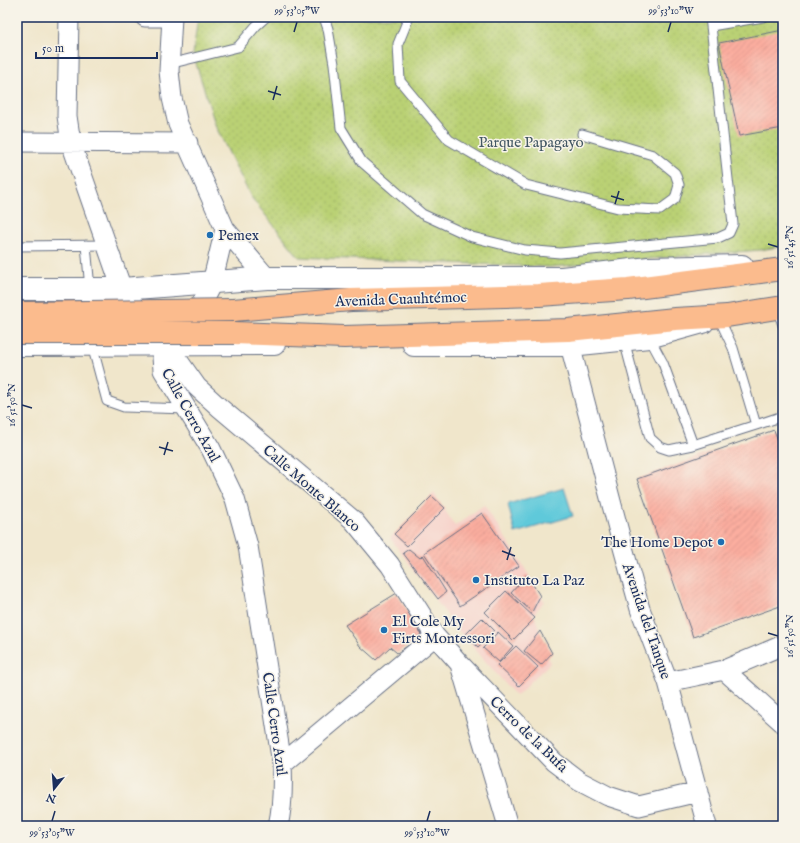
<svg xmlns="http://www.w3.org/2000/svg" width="800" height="843" font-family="'IM FELL English',serif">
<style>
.built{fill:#f7d1c9}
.grass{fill:url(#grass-dots);stroke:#6a806a}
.water{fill:#5fc9da;stroke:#3d7c9c}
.building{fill:url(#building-hatch)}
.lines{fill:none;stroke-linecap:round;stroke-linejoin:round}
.service-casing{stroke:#666f84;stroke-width:11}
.minor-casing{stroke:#666f84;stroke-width:21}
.tertiary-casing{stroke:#666f84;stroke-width:24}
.primary-casing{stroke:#666f84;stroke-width:24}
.service{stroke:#fff;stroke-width:9}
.minor{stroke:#fff;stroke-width:19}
.tertiary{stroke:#fff;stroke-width:22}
.primary{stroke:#fbbb8d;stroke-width:22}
.primary-bridge-casing{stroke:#666f84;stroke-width:24;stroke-linecap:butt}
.primary-bridge{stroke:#fbbb8d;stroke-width:22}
.ticks{fill:none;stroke:#1b2f5e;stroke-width:1.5}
.poi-dot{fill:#1f6fb2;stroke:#f7f3e8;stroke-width:1.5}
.labels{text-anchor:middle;stroke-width:3;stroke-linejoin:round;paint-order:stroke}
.park-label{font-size:15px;fill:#435864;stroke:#f7f3e8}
.poi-label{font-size:15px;fill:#1b2f5e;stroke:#f7f3e8;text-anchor:start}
.street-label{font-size:15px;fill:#1b2f5e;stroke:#f7f3e8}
.neatline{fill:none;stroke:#1b2f5e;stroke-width:1.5}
.ticks-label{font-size:10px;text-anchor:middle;fill:#1b2f5e}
</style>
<defs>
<pattern id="grass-dots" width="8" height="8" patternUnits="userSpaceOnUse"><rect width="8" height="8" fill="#bad175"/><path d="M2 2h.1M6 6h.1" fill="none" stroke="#9fb468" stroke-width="1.8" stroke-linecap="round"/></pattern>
<pattern id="building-hatch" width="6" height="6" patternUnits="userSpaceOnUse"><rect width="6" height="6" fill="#fbad9f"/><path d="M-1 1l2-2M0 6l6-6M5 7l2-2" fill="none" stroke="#d7958b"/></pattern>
</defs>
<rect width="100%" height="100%" fill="#f7f3e8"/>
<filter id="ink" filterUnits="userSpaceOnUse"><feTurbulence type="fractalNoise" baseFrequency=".025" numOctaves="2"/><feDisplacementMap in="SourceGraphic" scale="8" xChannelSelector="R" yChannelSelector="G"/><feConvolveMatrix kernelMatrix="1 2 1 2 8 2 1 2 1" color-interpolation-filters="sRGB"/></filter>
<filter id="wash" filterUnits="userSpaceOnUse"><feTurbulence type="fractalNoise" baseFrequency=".012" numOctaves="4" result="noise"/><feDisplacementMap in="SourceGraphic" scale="16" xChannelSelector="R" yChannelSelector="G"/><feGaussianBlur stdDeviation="0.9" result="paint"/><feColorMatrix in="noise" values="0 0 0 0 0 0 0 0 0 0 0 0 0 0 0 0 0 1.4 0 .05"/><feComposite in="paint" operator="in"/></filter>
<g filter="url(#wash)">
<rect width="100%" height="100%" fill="#f0e6cb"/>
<path class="built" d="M434 493 455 526 484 505 521 562 544 601 534 614 550 663 516 696 458 630 390 538Z"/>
<path class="grass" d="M198 17H783V246L760 250 550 267 299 257 251 197 216 127 193 54Z"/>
<path class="water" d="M564 488 573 516 515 533 508 504Z"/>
<g id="blocks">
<path class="building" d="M783 30V128L739 136 719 43Z
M774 430 783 454V605L693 637 637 479Z
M432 496 445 508 407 546 394 534Z
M482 513 519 566 460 606 424 553Z
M409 549 420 558 423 555 446 592 438 599 403 553Z
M527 575 540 596 532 612 511 593Z
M506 591 535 618 513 640 485 612Z
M397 593 422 636 397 653 390 647 376 660 360 646 345 625Z
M482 618 494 630 478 647 465 635Z
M540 631 552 653 541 665 524 651Z
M498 632 513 646 499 662 483 648Z
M516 646 538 667 519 686 497 665Z"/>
</g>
</g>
<g filter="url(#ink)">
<use href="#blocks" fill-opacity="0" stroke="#666f84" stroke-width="1"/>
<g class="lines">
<defs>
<path id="service" d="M324 17 328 29 334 64 341 128 362 162 422 214 472 237 525 250 560 253 718 238 729 233 733 224 710 17
M409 17 398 44 400 81 449 140 526 185 618 208 660 210 675 199 679 185 675 173 653 155 582 134
M711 26 763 17
M169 64 238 47 256 26 266 17
M86 245 90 289
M17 246 107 245
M777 308 783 325
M649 337 663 363 693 445 756 425 733 348 719 318
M624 340 650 438 660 447 669 450 693 445
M92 345 107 401 124 407 187 409
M756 425 783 416"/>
<path id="minor" d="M69 17 67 116 71 143 122 289 161 344 163 370 211 449 235 499 248 546 282 764C283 785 283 805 278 826
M145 17H172
M172 17 169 71 172 98 178 124 225 229 267 278
M17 142 188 143
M169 338 193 320 212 283 225 229
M161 344 180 363 197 387 220 408 353 520 390 565 435 636 460 664 554 762 579 781 608 796 639 806 698 792
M570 345 624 551 640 609 668 682 707 826
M461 668 508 826
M724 670 783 723
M668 682 724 670 783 645
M282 764 435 636"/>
<path id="tertiary" d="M17 289H122L267 278H562L649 268 742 266
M17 345 274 344
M414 345H570L649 337 703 322"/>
<path id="primary" d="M233 310 351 300 539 295 628 289 783 269
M234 333 344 337 568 330 675 319 727 316 783 307"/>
</defs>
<use href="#service" class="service-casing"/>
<use href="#minor" class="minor-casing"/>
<use href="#tertiary" class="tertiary-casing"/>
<use href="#primary" class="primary-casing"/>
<use href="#service" class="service"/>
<use href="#minor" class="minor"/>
<use href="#tertiary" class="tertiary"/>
<use href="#primary" class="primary"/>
<defs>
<path id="primary-bridge" d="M17 313 233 310
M17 333H234"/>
</defs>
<use href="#primary-bridge" class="primary-bridge-casing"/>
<use href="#primary-bridge" class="primary-bridge"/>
</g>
</g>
<path class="ticks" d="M294 32 297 22M668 32 671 22M268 91 281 95M273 100 277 86M611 196 624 200M615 204 619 191M768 244 778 247M22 405 32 408M159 447 173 451M164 455 168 442M502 551 515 556M507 560 511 547M768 633 778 636M52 821 55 811M427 821 430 811"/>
<g class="poi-dot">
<circle cx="210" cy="235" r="4"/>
<circle cx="721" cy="542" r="4"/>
<circle cx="476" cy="580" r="4"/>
<circle cx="384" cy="630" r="4"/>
</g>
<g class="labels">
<g class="park-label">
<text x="531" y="147">Parque Papagayo</text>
</g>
<g class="poi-label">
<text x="218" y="240">Pemex</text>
<text x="713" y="547" text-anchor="end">The Home Depot</text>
<text x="484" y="585">Instituto La Paz</text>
<text x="392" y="626">El Cole My<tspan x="392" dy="17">Firts Montessori</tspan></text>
</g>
<g class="street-label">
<text transform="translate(401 299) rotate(-2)" y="5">Avenida Cuauhtémoc</text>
<text transform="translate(191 415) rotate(61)" y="5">Calle Cerro Azul</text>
<text transform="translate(312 488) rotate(41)" y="5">Calle Monte Blanco</text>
<text transform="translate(647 621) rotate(71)" y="5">Avenida del Tanque</text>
<text transform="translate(275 724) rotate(82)" y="5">Calle Cerro Azul</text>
<text transform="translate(529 734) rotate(44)" y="5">Cerro de la Bufa</text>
</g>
</g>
<rect width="800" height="843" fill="none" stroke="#f7f3e8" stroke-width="44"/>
<g transform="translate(54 789) rotate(197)" stroke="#f7f3e8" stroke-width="3" paint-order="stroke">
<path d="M0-3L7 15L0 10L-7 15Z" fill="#1b2f5e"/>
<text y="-6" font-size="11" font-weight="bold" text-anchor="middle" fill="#1b2f5e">N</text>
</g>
<path d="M36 52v6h121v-6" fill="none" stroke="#1b2f5e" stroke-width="2"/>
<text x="42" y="52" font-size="12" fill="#1b2f5e" stroke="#f7f3e8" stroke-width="3" paint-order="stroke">50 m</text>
<rect x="22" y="22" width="756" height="799" class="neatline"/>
<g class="ticks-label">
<text x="297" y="14">99°53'05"W</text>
<text x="671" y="14">99°53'10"W</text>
<text transform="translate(789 247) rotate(-90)" y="4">16°51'45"N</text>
<text transform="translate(11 405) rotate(-90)" y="4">16°51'50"N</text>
<text transform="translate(789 636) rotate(-90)" y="4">16°51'50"N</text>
<text x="52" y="836">99°53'05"W</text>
<text x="427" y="836">99°53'10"W</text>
</g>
</svg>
